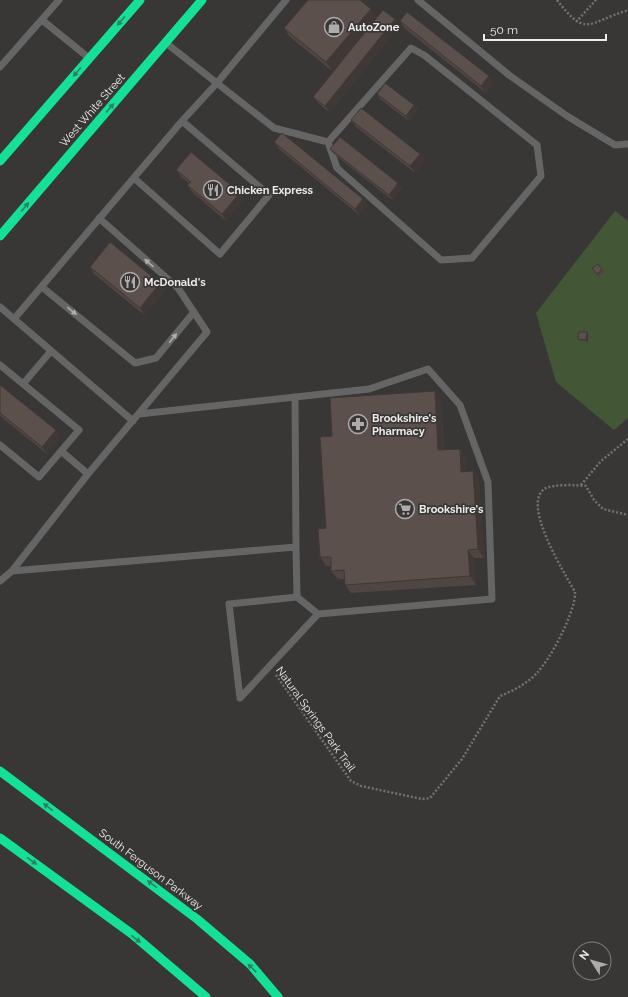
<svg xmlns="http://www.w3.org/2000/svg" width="628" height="997" font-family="Raleway,sans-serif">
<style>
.green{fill:#435737}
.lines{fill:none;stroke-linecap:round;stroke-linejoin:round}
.path{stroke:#737272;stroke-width:2.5;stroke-dasharray:2 2;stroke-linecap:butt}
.lane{stroke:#646564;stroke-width:7}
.fast{stroke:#16e098;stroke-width:9}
.wall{fill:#4f4541}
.shaded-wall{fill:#403835}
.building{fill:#5c504c;stroke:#403835}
.oneway{fill:#298362}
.oneway2{fill:#afafad}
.labels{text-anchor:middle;stroke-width:3.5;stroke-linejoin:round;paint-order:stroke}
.poi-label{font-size:11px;font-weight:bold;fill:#ecebe9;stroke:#393735;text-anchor:start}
.street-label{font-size:11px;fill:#ecebe9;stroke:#393735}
</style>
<rect width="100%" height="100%" fill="#383736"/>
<path class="green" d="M615 211 628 221V418L614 430 556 382 536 313Z"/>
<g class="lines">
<path class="path" d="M557 0C587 39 588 22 626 11L628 13
M576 22 596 0
M581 485 601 461 628 439
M276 675 351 781 361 786 422 799 430 798 462 759 500 696C513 691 528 683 537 673 551 658 576 611 575 592 566 575 519 502 546 488 555 484 577 485 586 486L594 500 603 509 628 515"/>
<path class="lane" d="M418 0 509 75 567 116 615 145 628 144
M42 20 89 58
M166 43 274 128 328 142 411 48 424 55 537 145 541 176 472 258 441 260 337 168 328 142
M0 67 59 0
M182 121 217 83 286 0
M42 287 135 363 156 358 194 312
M0 307 133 421
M14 319 182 121 269 195 220 254 134 178
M0 365 79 430 39 477 0 445
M23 384 51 351
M295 397 296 547
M61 451 88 474
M12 571 296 547 297 597 229 604 240 698 318 614 492 599 488 482 460 405 428 369 369 389 139 414
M0 581 12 571 88 474 207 332 178 288 99 218
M297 597 318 614"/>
<path class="fast" d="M0 161 140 0
M0 236 202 0
M0 771 197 919 250 964 278 997
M0 838 132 934 206 997"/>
</g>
<path class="wall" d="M376 17 395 19 399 26 330 113 318 103 313 97 365 31 332 71 290 37 284 28Z
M400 21 494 83 486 93 404 28Z
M377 94 414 105 418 109 409 121 380 99Z
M351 120 420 154 425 161 415 173 356 127Z
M274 142 363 199 367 206 359 215 279 149Z
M330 149 398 183 402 188 392 200 333 153Z
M176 170 240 193 244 199 226 221 192 192 187 185 189 183 181 177Z
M598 264 604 272 598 277 592 268Z
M90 267 160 283 165 290 144 315 94 274Z
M588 335V342L580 341 578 339Z
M0 385 56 430 60 437 47 454 0 416Z
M435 391 441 400 444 450 460 449 466 458V471H473L479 480 484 558H474L476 585 351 593 345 585V579H338L331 571V566H326L320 557 326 528 332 436Z"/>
<path class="shaded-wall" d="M371 9 377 17 332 71 326 62Z
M395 19 399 26 330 113 325 106Z
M489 76 494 83 486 93 481 86Z
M414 105 418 109 409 121 406 116Z
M420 154 425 161 415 173 410 166Z
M398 183 402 188 392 200 389 195Z
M240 193 244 199 226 221 222 214Z
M363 199 367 206 359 215 355 209Z
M160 283 165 290 144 315 140 308Z
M587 332 588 335V342L586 340Z
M435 391 441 400 444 459 438 450Z
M56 430 60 437 47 454 42 447Z
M460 449 466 458 467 480 461 472Z
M473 471 479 480 484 558 478 549Z
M468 550 474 558 476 585 470 576Z"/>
<path class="building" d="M308 0H360L371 9 326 62 284 28Z
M383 10 395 19 325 106 313 97Z
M407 12 489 76 481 86 400 21Z
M385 83 414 105 406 116 377 94Z
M361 108 420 154 410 166 351 120Z
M282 133 363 199 355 209 274 142Z
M340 137 398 183 389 195 330 149Z
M191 152 240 193 222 214 187 185 191 182 176 170Z
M110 242 160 283 140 308 90 267Z
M598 264 602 270 597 274 592 268Z
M579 332H587L586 340 578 339Z
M0 385 56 430 42 447 0 413Z
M435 391 438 450 460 449 461 472 473 471 478 549 468 550 470 576 345 585 344 570 331 571V557H320L318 529 326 528 320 437 332 436 330 398Z"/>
<defs><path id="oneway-solid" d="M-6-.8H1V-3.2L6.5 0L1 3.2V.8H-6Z"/></defs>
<g class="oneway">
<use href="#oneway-solid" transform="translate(121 21) rotate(131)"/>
<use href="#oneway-solid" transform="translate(77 72) rotate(131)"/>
<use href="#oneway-solid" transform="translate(110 108) rotate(-49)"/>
<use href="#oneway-solid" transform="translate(25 207) rotate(-49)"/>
<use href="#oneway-solid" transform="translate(48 807) rotate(-143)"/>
<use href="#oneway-solid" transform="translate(32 861) rotate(36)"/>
<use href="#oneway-solid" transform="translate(152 884) rotate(-143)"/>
<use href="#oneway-solid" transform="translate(136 939) rotate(38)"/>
<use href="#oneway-solid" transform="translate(252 968) rotate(-135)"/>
</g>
<g class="oneway2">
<use href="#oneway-solid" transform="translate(149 263) rotate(-139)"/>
<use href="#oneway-solid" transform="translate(72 311) rotate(39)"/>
<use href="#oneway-solid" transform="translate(173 338) rotate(-51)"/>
</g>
<defs>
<symbol id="shop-ring" viewBox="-11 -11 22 22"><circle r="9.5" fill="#393735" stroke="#adacaa" stroke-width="1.5"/><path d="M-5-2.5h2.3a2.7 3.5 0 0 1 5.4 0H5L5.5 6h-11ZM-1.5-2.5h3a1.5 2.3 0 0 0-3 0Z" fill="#adacaa"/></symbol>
<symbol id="restaurant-ring" viewBox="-11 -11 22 22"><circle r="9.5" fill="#393735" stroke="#adacaa" stroke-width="1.5"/><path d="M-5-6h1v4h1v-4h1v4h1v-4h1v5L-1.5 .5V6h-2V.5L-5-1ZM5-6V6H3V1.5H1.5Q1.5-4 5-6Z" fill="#adacaa"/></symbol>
<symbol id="pharmacy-ring" viewBox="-11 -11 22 22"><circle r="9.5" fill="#393735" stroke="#adacaa" stroke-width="1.5"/><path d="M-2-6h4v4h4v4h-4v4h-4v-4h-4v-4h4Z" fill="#adacaa"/></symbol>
<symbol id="supermarket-ring" viewBox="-11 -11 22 22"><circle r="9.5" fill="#393735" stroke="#adacaa" stroke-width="1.5"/><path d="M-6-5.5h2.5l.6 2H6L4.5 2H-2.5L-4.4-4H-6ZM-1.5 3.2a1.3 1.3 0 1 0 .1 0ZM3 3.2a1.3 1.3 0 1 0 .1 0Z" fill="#adacaa"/></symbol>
</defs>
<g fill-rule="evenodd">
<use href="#shop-ring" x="323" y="16" width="22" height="22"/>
<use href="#restaurant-ring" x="202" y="179" width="22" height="22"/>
<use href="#restaurant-ring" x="119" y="271" width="22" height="22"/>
<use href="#pharmacy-ring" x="347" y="413" width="22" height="22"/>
<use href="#supermarket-ring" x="394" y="498" width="22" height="22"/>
</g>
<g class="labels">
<g class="poi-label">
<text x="348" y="31">AutoZone</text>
<text x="227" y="194">Chicken Express</text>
<text x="144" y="286">McDonald's</text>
<text x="372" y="422">Brookshire's<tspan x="372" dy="13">Pharmacy</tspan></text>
<text x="419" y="513">Brookshire's</text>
</g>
<g class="street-label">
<text transform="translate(92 110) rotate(-49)" y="4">West White Street</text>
<text transform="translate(316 719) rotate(54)" y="4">Natural Springs Park Trail</text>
<text transform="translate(151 869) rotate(37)" y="4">South Ferguson Parkway</text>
</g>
</g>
<g transform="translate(592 961) rotate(307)"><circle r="19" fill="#393735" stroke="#817f7d"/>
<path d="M0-3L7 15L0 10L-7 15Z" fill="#adacaa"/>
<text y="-6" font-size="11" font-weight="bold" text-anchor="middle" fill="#ecebe9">N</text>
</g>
<path d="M484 34v6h122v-6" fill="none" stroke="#ecebe9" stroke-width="2"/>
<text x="490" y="34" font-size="12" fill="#ecebe9" stroke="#393735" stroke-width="3" paint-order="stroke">50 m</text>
</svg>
